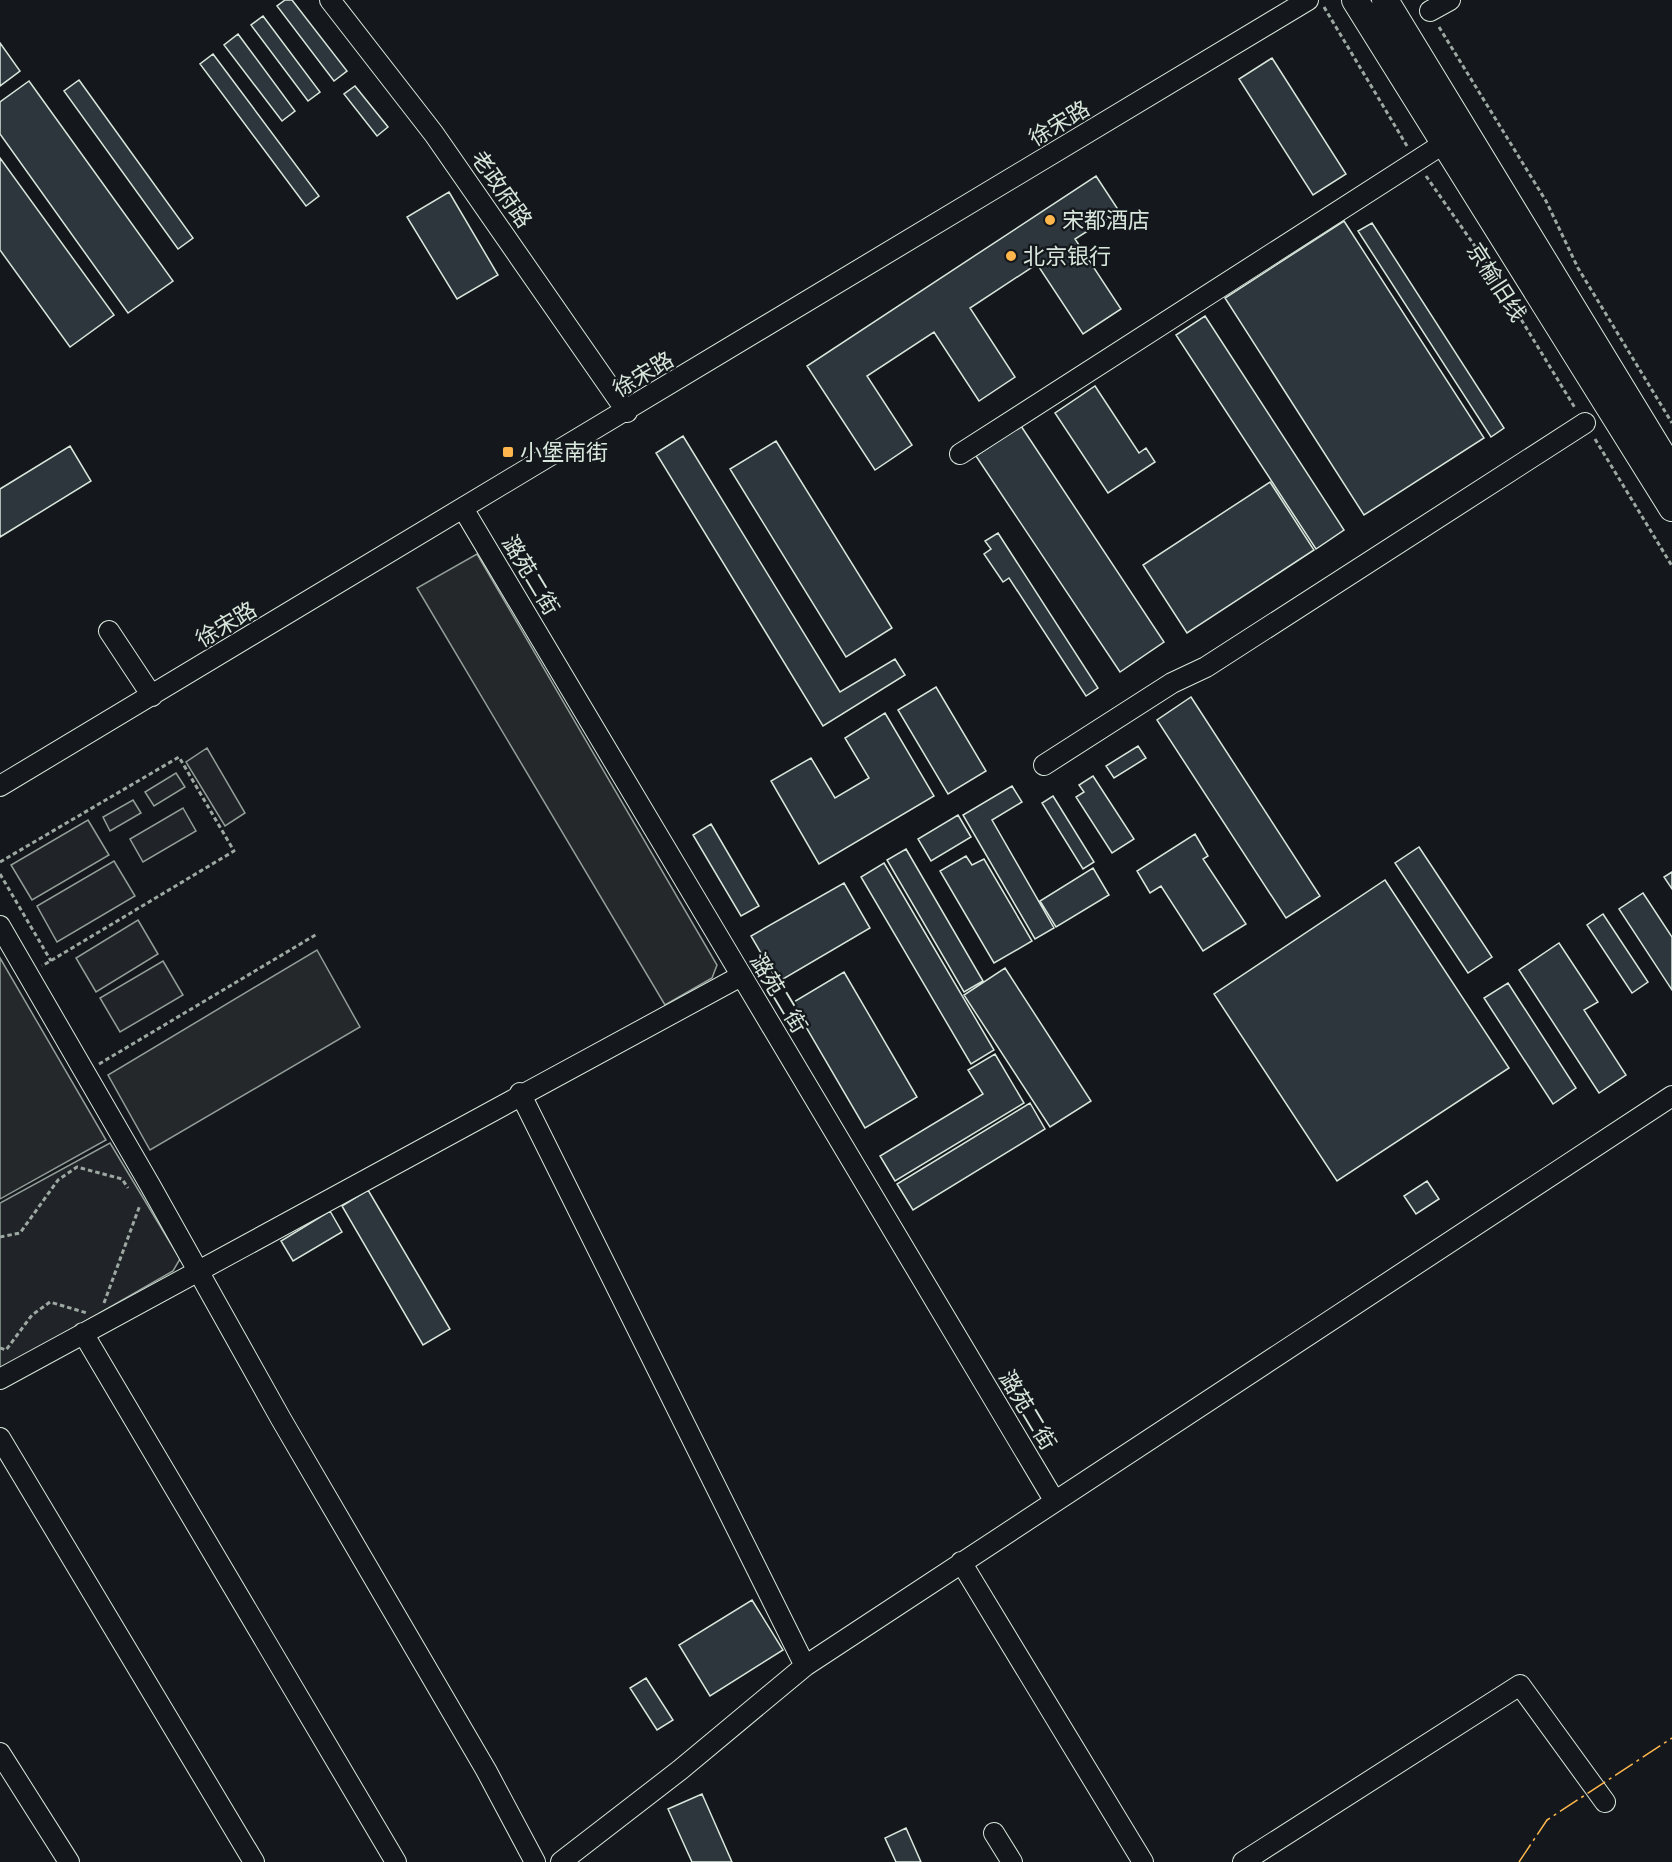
<svg xmlns="http://www.w3.org/2000/svg" width="1672" height="1862" font-family="'Titillium Web','Noto Sans SC',sans-serif">
<style>
.green{fill:#202428;stroke:#939e99;stroke-width:1.5}
.parking{fill:#24282b;stroke:#939e99;stroke-width:1.5}
.building{fill:#2c363c;stroke:#d8e6dc;stroke-width:1.5}
.lines{fill:none;stroke-linecap:round;stroke-linejoin:round}
.minor-casing{stroke:#d8e6dc;stroke-width:22}
.major-casing{stroke:#d8e6dc;stroke-width:28}
.path{stroke:#9da8a2;stroke-width:3;stroke-dasharray:4.5 3;stroke-linecap:butt}
.minor{stroke:#14181c;stroke-width:20}
.major{stroke:#14181c;stroke-width:26}
.power{stroke:#ffb74d;stroke-width:1.5;stroke-dasharray:21 4.5 3 4.5;stroke-linecap:butt}
.poi-dot{fill:#ffb74d;stroke:#14181c;stroke-width:2}
.labels{text-anchor:middle;stroke-width:4.5;stroke-linejoin:round;paint-order:stroke}
.street-label{font-size:22px;fill:#d8e6dc;stroke:#14181c}
.poi-label{font-size:22px;fill:#d8e6dc;stroke:#14181c;text-anchor:start}
</style>
<rect width="100%" height="100%" fill="#14181c"/>
<path class="green" d="M207 748 245 813 225 826 186 762Z
M176 773 185 787 154 806 145 792Z
M133 800 141 813 110 831 103 817Z
M183 808 196 831 143 862 130 839Z
M88 820 109 855 32 900 11 865Z
M114 861 135 896 57 942 37 906Z
M138 920 158 954 96 992 76 958Z
M163 961 183 995 120 1032 100 998Z
M110 1143 180 1259 173 1271 0 1370V1203Z"/>
<path class="parking" d="M477 554 717 965 712 978 665 1005 417 588Z
M317 950 360 1027 150 1150 108 1075Z
M0 958 106 1140 0 1199Z"/>
<path class="building" d="M285 0H292L347 71 334 81 277 6Z
M263 16 320 92 308 101 251 25Z
M238 34 295 111 282 121 224 45Z
M0 43 20 71 0 86Z
M213 54 319 196 306 206 200 64Z
M1272 58 1346 174 1313 195 1239 79Z
M79 80 193 238 178 249 64 91Z
M29 81 173 281 128 313 0 134V102Z
M355 86 388 127 377 136 344 94Z
M0 158 114 315 70 347 0 250Z
M1096 176 1119 211 1075 239 1121 309 1083 334 1037 264 970 308 1015 377 979 401 934 332 867 376 912 445 875 470 807 366Z
M449 192 498 275 457 299 407 217Z
M1344 221 1484 438 1364 515 1225 298Z
M1372 223 1504 428 1491 437 1358 231Z
M1205 316 1344 530 1316 549 1176 335Z
M1095 386 1139 453 1146 448 1155 462 1108 493 1055 413Z
M1021 426 1164 642 1120 672 976 456Z
M683 436 840 692 895 659 905 675 823 726 656 453Z
M776 441 892 628 846 657 730 469Z
M70 446 91 481 0 537V489Z
M1270 482 1314 550 1187 633 1143 565Z
M998 533 1098 688 1086 696 1009 578 1003 582 984 554 991 549 985 541Z
M936 687 986 771 948 794 898 710Z
M1191 697 1320 896 1286 918 1157 720Z
M885 713 934 796 819 864 771 781 811 758 835 798 869 778 845 738Z
M1138 746 1146 758 1114 778 1106 766Z
M1093 776 1134 839 1112 853 1076 797 1084 792 1079 785Z
M1012 786 1022 802 992 820 1054 928 1035 939 963 815Z
M1053 796 1094 862 1083 869 1042 803Z
M958 815 971 837 931 861 918 839Z
M711 824 759 906 741 916 693 835Z
M1195 834 1208 856 1203 859 1246 924 1203 951 1161 886 1150 893 1137 871Z
M1419 847 1492 957 1468 973 1395 863Z
M906 849 983 981 964 992 887 860Z
M966 856 972 865 984 859 1032 941 994 963 940 871Z
M884 863 994 1050 971 1064 861 877Z
M1093 868 1109 895 1056 927 1040 901Z
M1672 872V889L1664 877Z
M1385 880 1509 1068 1337 1181 1214 994Z
M844 883 870 928 778 982 751 936Z
M1643 893 1672 937V990L1619 909Z
M1603 914 1648 982 1632 993 1587 925Z
M1559 943 1598 1002 1584 1010 1626 1075 1599 1093 1519 970Z
M1005 968 1091 1101 1050 1127 964 995Z
M844 972 917 1097 865 1128 792 1003Z
M1508 983 1576 1088 1553 1104 1484 998Z
M995 1054 1024 1103 895 1181 880 1156 983 1094 968 1070Z
M1030 1103 1045 1129 913 1210 897 1184Z
M1427 1181 1439 1199 1416 1214 1404 1196Z
M368 1190 450 1329 423 1345 342 1206Z
M330 1211 342 1232 293 1261 281 1241Z
M752 1600 783 1650 710 1696 679 1645Z
M646 1678 673 1720 657 1730 630 1688Z
M702 1794 732 1862H692L668 1809Z
M906 1828 921 1862H896L885 1838Z"/>
<g class="lines">
<defs>
<path id="minor" d="M330 0 434 134 627 412
M1430 11 1450 0
M960 454 1443 144
M464 510 1054 1500
M109 631 152 696
M1044 765 1172 683 1206 667 1585 423
M0 786 1308 0
M0 926 150 1185 281 1419 486 1770 535 1862
M520 1093 805 1666
M83 1333 396 1862
M0 1379 741 976
M0 1438 254 1862
M961 1562 1143 1862
M0 1753 69 1862
M994 1833 1012 1862
M561 1862 680 1770 805 1666 1672 1096
M1243 1862 1520 1685 1605 1802"/>
<path id="major" d="M1355 0 1672 508
M1385 0 1672 471"/>
</defs>
<use href="#minor" class="minor-casing"/>
<use href="#major" class="major-casing"/>
<path class="path" d="M1324 7 1407 146
M1439 27 1546 201 1578 268 1672 423
M1426 176 1488 265 1575 408
M1595 439 1672 566
M0 862 179 757 234 851 42 966
M0 874 51 961
M99 1064 317 934
M0 1237 20 1233 58 1180 77 1167 122 1179 128 1188
M104 1303 140 1205
M0 1348 6 1350 32 1315 50 1302 87 1313"/>
<use href="#minor" class="minor"/>
<use href="#major" class="major"/>
<path class="power" d="M1519 1862 1547 1820 1672 1738"/>
</g>
<g class="poi-dot">
<circle cx="1050" cy="220" r="6"/>
<circle cx="1011" cy="256" r="6"/>
<rect x="502" y="446" width="12" height="12" rx="3"/>
</g>
<g class="labels">
<g class="street-label">
<text transform="translate(1059 123) rotate(-31)" y="8">徐宋路</text>
<text transform="translate(502 189) rotate(55)" y="8">老政府路</text>
<text transform="translate(1497 282) rotate(57)" y="8">京榆旧线</text>
<text transform="translate(643 374) rotate(-31)" y="8">徐宋路</text>
<text transform="translate(531 575) rotate(59)" y="8">潞苑二街</text>
<text transform="translate(226 624) rotate(-31)" y="8">徐宋路</text>
<text transform="translate(779 993) rotate(59)" y="8">潞苑二街</text>
<text transform="translate(1028 1410) rotate(59)" y="8">潞苑二街</text>
</g>
<g class="poi-label">
<text x="1062" y="228">宋都酒店</text>
<text x="1023" y="264">北京银行</text>
<text x="520" y="460">小堡南街</text>
</g>
</g>
</svg>
